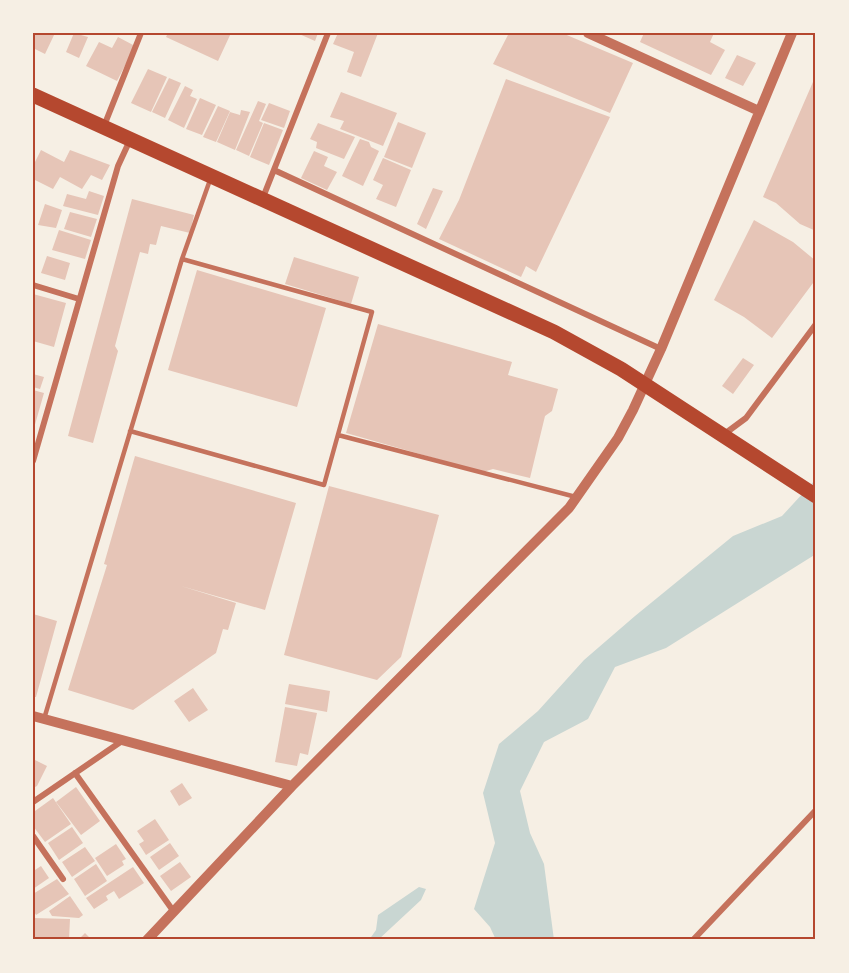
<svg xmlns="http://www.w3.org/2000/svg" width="849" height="973" font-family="'Fira Sans',sans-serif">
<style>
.water{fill:#c9d6d2}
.building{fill:#e6c5b7}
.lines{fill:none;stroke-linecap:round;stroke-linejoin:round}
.service{stroke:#c5725c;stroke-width:4.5}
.minor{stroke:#c5725c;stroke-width:6}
.tertiary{stroke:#c5725c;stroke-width:10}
.primary{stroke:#b5482f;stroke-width:15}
.neatline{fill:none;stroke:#b5482f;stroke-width:2}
</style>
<rect width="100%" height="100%" fill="#f6efe4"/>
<path class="water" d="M816 479V554L666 648 615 667 588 719 544 742 520 791 530 833 544 864 554 940H496L490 927 474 909 495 843 483 793 499 744 538 711 584 660 635 616 733 536 782 516Z
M419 887 426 889 421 900 378 940H369L376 930 378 915Z"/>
<path class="building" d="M34 33H55L45 54 33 48Z
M74 33 88 37 79 58 66 52Z
M168 33H231L218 61 166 37Z
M297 33H318L315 41Z
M338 33H378L361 77 347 72 354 52 333 44Z
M509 33H562L633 63 610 113 493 64Z
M644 33H714L710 42 725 50 711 75 640 42Z
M118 37 135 46 117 81 86 66 99 42 112 48Z
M737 55 756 63 743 86 725 78Z
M148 69 167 77 151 112 131 103Z
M816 75V231L800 224 776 203 763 197Z
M169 78 181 83 165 118 152 112Z
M506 79 610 117 536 272 526 266 521 277 439 239 459 200Z
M185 86 193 90 190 96 197 99 184 128 168 120Z
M341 92 397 113 383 146 340 129 344 121 330 117Z
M200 98 216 105 202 135 186 129Z
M258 101 266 104 259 121 263 123 249 156 236 150Z
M269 103 290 111 284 128 261 120Z
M218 106 230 111 216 142 203 137Z
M241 110 250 112 235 150 217 142 230 112 240 115Z
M398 122 426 133 412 168 384 157Z
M264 123 283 130 269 165 250 157Z
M318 123 355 137 344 159 316 148 317 142 310 139Z
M360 139 369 142 371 147 379 151 363 186 342 176Z
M41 150 64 162 70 150 110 165 102 180 91 175 82 189 60 177 53 189 33 179V166Z
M314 151 328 157 324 166 337 172 327 190 301 178Z
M383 158 411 170 396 207 376 199 383 185 373 180Z
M433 188 443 191 426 229 417 224Z
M89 191 104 196 98 215 63 206 67 194 86 199Z
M132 199 194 215 190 233 161 226 156 245 150 244 148 254 140 252 115 346 118 351 93 443 68 436Z
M45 204 62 210 56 228 38 225Z
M70 212 97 219 91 237 64 229Z
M754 220 793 242 816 261V279L772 338 744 317 714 300Z
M59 230 91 240 85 259 52 250Z
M47 256 70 263 65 280 41 273Z
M294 257 359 277 351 304 285 284Z
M197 270 326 308 297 407 168 370Z
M33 294 66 303 54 347 33 341Z
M378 324 512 362 508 375 558 389 552 411 545 416 530 478 493 469 483 472 346 433Z
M743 358 754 365 733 394 722 386Z
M33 374 44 377 40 389 33 387Z
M33 390 44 393 34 428H33Z
M135 456 296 503 265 610 181 586 236 603 228 630 223 629 216 653 133 710 68 690 107 565 104 564Z
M329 486 439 515 401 657 377 680 284 655Z
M33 614 57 621 36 697H33Z
M289 684 330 691 327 712 285 704Z
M193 688 208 710 189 722 174 701Z
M285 707 317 713 308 755 300 753 297 766 275 762Z
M33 759 47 766 37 786 33 788Z
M182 783 192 798 179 806 170 791Z
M76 787 100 821 81 835 56 802Z
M53 798 71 824 45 842 33 826V816L35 811Z
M155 819 169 840 146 855 139 844 144 841 137 831Z
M72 827 83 843 59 860 48 843Z
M170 843 179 856 159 870 150 857Z
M116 844 126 859 122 861 124 865 107 876 95 858Z
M85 847 95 861 72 877 62 862Z
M180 862 191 877 171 891 160 876Z
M96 864 107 881 85 896 74 879Z
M41 866 49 878 33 889V867L35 870Z
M133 867 144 883 119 899 114 891 106 896 108 900 94 909 86 898Z
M57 879 69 894 36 915 33 910V894Z
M70 896 83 915 79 918 52 916 49 911Z
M33 918 70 919 69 940H33Z
M85 933 92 940H78Z"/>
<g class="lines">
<path class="service" d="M130 431 324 485 372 312 182 259
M338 435 576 497
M44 719 182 259 210 180"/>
<path class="minor" d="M104 126 141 33
M274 170 661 349
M262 200 328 33
M33 285 79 299
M723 435 746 418 816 324
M33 461 118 166 130 140
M75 773 174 912
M33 802 122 741
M33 836 63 879
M693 940 816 810"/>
<path class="tertiary" d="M588 33 759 111
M33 716 292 786
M147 940 292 786 569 508 618 438 633 410 661 349 792 33"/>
<path class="primary" d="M33 95 554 332 621 369 816 496"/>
</g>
<rect width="849" height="973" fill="none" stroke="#f6efe4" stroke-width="69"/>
<rect x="34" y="34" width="780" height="904" class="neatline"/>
</svg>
